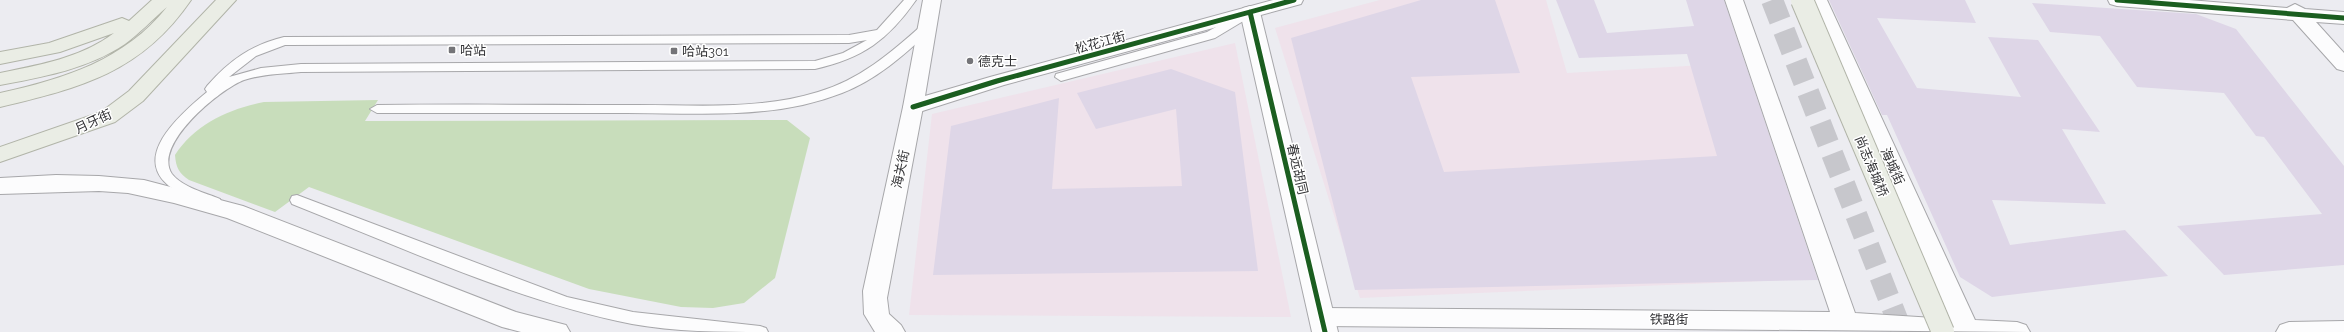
<svg xmlns="http://www.w3.org/2000/svg" width="2344" height="332" font-family="Raleway,'Noto Sans SC',sans-serif">
<style>
.commercial{fill:#efe2eb}
.green{fill:#c8ddbb}
.building{fill:#ded6e7}
.lines{fill:none;stroke-linecap:round;stroke-linejoin:round}
.primary-tunnel{stroke:#c7c7cc;stroke-width:22;stroke-dasharray:22 11;stroke-linecap:butt}
.lane-casing{stroke:#a7a7aa;stroke-width:2}
.street-casing{stroke:#a7a7aa;stroke-width:2}
.secondary-casing{stroke:#a7a7aa;stroke-width:2}
.primary-casing{stroke:#b1b4a8;stroke-width:2}
.lane{fill:#fcfcfd;fill-rule:evenodd}
.street{fill:#fcfcfd;fill-rule:evenodd}
.secondary{fill:#fcfcfd;fill-rule:evenodd}
.primary{fill:#eaede5;fill-rule:evenodd}
.primary-bridge-casing{stroke:#b1b4a8;stroke-width:24;stroke-linecap:butt}
.primary-bridge{stroke:#eaede5;stroke-width:22}
.cycleway-casing{stroke:#fff;stroke-width:8}
.cycleway{stroke:#1b5e20;stroke-width:5}
.poi-dot{fill:#747478;stroke:#fff;stroke-width:1.5}
.labels{text-anchor:middle;stroke-width:3;stroke-linejoin:round;paint-order:stroke}
.street-label{font-size:13px;fill:#343437;stroke:#fff}
.poi-label{font-size:13px;fill:#343437;stroke:#fff;text-anchor:start}
</style>
<rect width="100%" height="100%" fill="#ececf1"/>
<path class="commercial" d="M1380 0H1546L1567 73 1738 63 1810 279 1360 298 1275 28Z
M1235 43 1291 317 909 315 932 114Z"/>
<path class="green" d="M378 100 365 121 787 120 810 138 775 278 744 303 713 308 681 307 589 289 309 187 275 212 189 180C179 173 176 168 175 155 195 124 229 109 264 102Z"/>
<path class="building" d="M1421 0H1495L1520 73 1411 77 1444 172 1717 156 1687 54 1579 58 1556 0H1594L1607 33 1694 26 1686 0H1724L1818 280 1355 290 1291 38Z
M1829 0H1965L1976 23 1877 18 1917 88 2021 97 1988 37 2038 40 2100 132 2062 129 2106 204 1992 200 2010 245 2125 230 2168 276 1992 297 1960 277 1887 115H1882Z
M2032 3 2196 14 2236 29 2344 166V265L2224 275 2177 226 2322 214 2264 137 2256 136 2224 93 2137 87 2100 36 2050 32Z
M1171 69 1235 92 1258 271 933 275 951 126 1059 98 1052 189 1182 186 1176 109 1096 129 1077 93Z"/>
<g class="lines">
<path class="primary-tunnel" d="M1772 0 1902 332"/>
<defs>
<path id="lane" d="M904 0H916C888 40 863 58 815 69L301 72C282 74 262 74 244 80 220 89 152 145 172 174 182 187 206 193 220 199L222 203 220 207C209 210 196 200 186 196 122 167 173 120 207 92L205 89 207 86C229 61 251 45 284 37L849 35 877 30ZM867 40 843 53 815 61 301 64 261 68 229 77 256 56 285 45 849 43Z
M1246 10 1252 14 1250 17 1215 38 1061 81 1055 77 1056 74 1207 32Z
M926 24 932 28 930 31C904 55 876 80 842 93 774 120 699 113 627 113 544 113 460 113 377 113L370 109 377 105C464 104 551 105 638 105 698 105 760 110 818 92 859 80 891 53 922 25Z
M297 195 567 297 633 312 760 326 766 328 768 332C723 332 676 332 632 324 517 301 401 247 292 204L290 200 292 196Z"/>
<path id="street" d="M1250 6 1257 8 1260 12 1338 332H1312L1240 12 1243 8Z
M913 100 920 102 923 107 887 298 889 314 901 325 905 332H875L864 314 863 291 903 107 906 102Z"/>
<path id="secondary" d="M923 0H941L925 96 990 77 1273 0H1303L1301 4 1004 85 913 114 906 112 903 107Z
M1725 0H1743L1855 313 1950 319 1809 0H1827L1975 320 2017 322 2026 325 2030 332 1321 326 1312 324 1309 317 1312 310 1321 308 1830 312Z
M2108 0H2189L2287 8 2295 4 2305 9 2344 12V24L2316 22 2344 53V71L2337 69 2293 20 2117 6 2110 4Z
M56 175 99 176 144 180 243 206 516 312 566 325 570 332H521L502 327 227 218 174 203 128 193 99 191 0 194V178Z
M2344 321V332H2276L2280 325 2289 322Z"/>
<path id="primary" d="M152 0H191C142 72 81 88 0 107V93C64 79 125 60 167 7 153 19 140 33 125 44 88 69 43 77 0 85V73C39 65 81 58 114 33L60 52 0 64V52L49 43 122 18 129 21Z
M216 0H236L143 101 115 122 0 162V147L101 112 129 91Z"/>
</defs>
<use href="#lane" class="lane-casing"/>
<use href="#street" class="street-casing"/>
<use href="#secondary" class="secondary-casing"/>
<use href="#primary" class="primary-casing"/>
<use href="#lane" class="lane"/>
<use href="#street" class="street"/>
<use href="#secondary" class="secondary"/>
<use href="#primary" class="primary"/>
<defs>
<path id="primary-bridge" d="M1802 0 1943 332"/>
</defs>
<use href="#primary-bridge" class="primary-bridge-casing"/>
<use href="#primary-bridge" class="primary-bridge"/>
<defs>
<path id="cycleway" d="M2117 0 2344 18
M1250 12 1325 332
M913 107 997 81 1294 0"/>
</defs>
<use href="#cycleway" class="cycleway-casing"/>
<use href="#cycleway" class="cycleway"/>
</g>
<g class="poi-dot">
<rect x="448" y="46" width="8" height="8" rx="2"/>
<rect x="670" y="47" width="8" height="8" rx="2"/>
<circle cx="970" cy="61" r="4"/>
</g>
<g class="labels">
<g class="street-label">
<text transform="translate(1100 42) rotate(-15)" y="5">松花江街</text>
<text transform="translate(93 121) rotate(-25)" y="5">月牙街</text>
<text transform="translate(1872 166) rotate(67)" y="5">尚志海城桥</text>
<text transform="translate(1893 166) rotate(66)" y="5">海城街</text>
<text transform="translate(900 169) rotate(-78)" y="5">海关街</text>
<text transform="translate(1298 169) rotate(77)" y="5">春远胡同</text>
<text x="1669" y="324">铁路街</text>
</g>
<g class="poi-label">
<text x="460" y="55">哈站</text>
<text x="682" y="56">哈站301</text>
<text x="978" y="66">德克士</text>
</g>
</g>
</svg>
